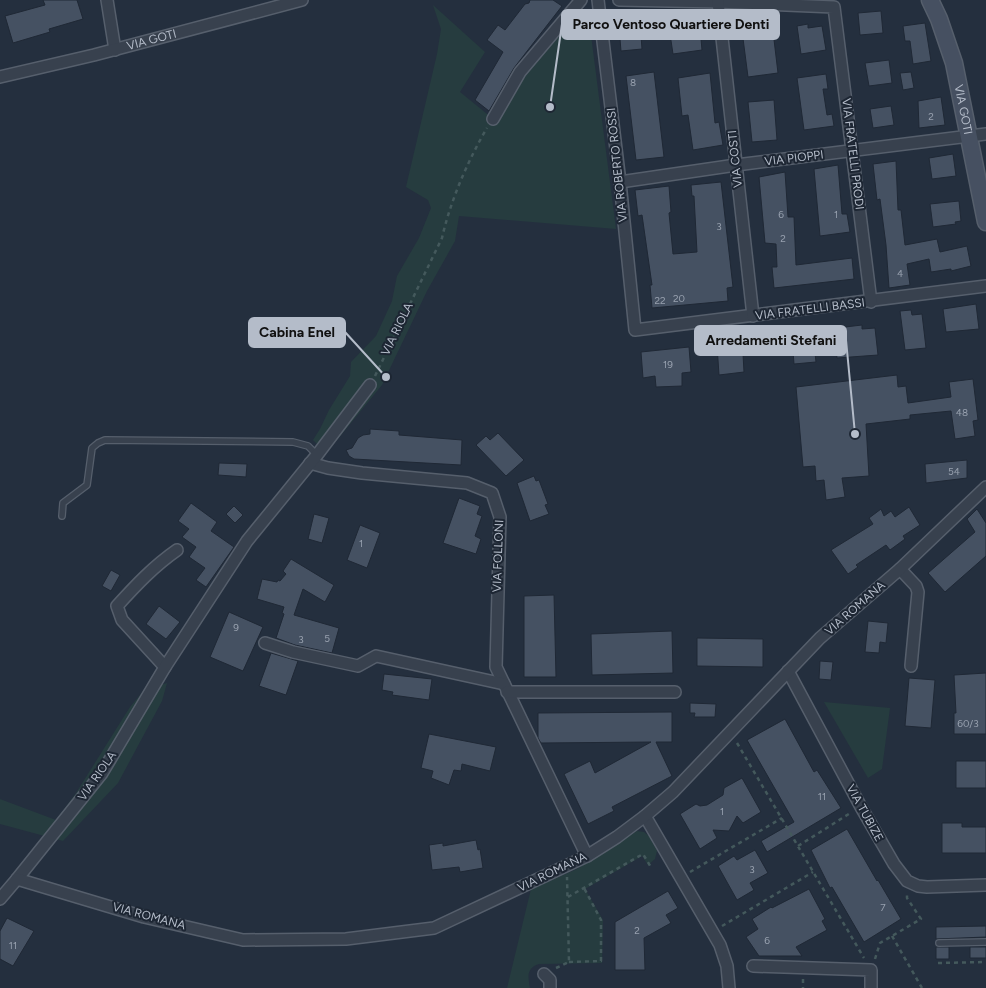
<svg xmlns="http://www.w3.org/2000/svg" width="986" height="988" font-family="Figtree,sans-serif">
<style>
.green{fill:#263c3f}
.building{fill:#455162;stroke:#1f2835}
.lines{fill:none;stroke-linecap:round;stroke-linejoin:round}
.lane-casing{stroke:#565f6c;stroke-width:8}
.street-casing{stroke:#565f6c;stroke-width:14}
.secondary-casing{stroke:#565f6c;stroke-width:19}
.path{stroke:#44595c;stroke-width:2.5;stroke-dasharray:4 4;stroke-linecap:butt}
.lane{stroke:#38414e;stroke-width:5.5}
.street{stroke:#38414e;stroke-width:11}
.secondary{stroke:#465061;stroke-width:16}
.labels{text-anchor:middle;stroke-width:4;stroke-linejoin:round;paint-order:stroke}
.number-label{font-size:10px;fill:#98a1af}
.street-label{font-size:12px;fill:#b4bcc9;stroke:#1d2633}
.leader{fill:none;stroke:#b4bcc9;stroke-width:2}
.callout-dot{fill:#b4bcc9;stroke:#1d2633;stroke-width:2}
.callout{fill:#b4bcc9;stroke:#b4bcc9;stroke-width:2}
.callout-label{font-size:14px;text-anchor:middle;font-weight:bold;fill:#111}
</style>
<rect width="100%" height="100%" fill="#242f3e"/>
<path class="green" d="M433 5 485 52 460 92 492 118 574 8 588 12 616 229 459 216 455 241 427 291 382 385 337 440 324 451 313 440 320 429 329 410 350 376 351 362 376 336 392 301 397 276 419 238 431 208 428 200 406 187 437 54 441 29Z
M167 683 162 701 118 783 63 841 0 824V799L56 820 76 793 130 707 144 690Z
M824 702 890 708 882 769 868 778Z
M637 831 644 832 649 836 657 851 655 859 648 865 642 856 585 889 603 920 602 963 539 964C526 968 528 977 530 988H507L531 889 577 869Z"/>
<path class="building" d="M43 0H77L83 19 49 29 50 32 13 43 5 16 45 5Z
M530 0H553L562 6 514 68 489 111 475 100 503 52 487 40 498 25 505 30 525 4 529 3Z
M881 11 883 33 860 35 858 13Z
M654 12 655 24 699 17 702 50 673 54 670 34 641 36 642 49 621 51 618 15Z
M756 21 757 25 772 23 778 73 748 77 741 23Z
M925 23 931 61 913 64 910 41H905L903 26Z
M808 24V28L822 26 826 50 801 54 797 26Z
M889 60 892 83 869 86 865 63Z
M654 72 664 157 636 160 626 76Z
M911 72 914 88 903 90 900 73Z
M710 73 715 123 719 122 723 145 693 150 688 115 682 116 678 78Z
M826 74 828 89H823L827 115 832 114 834 126 804 130 797 78Z
M941 97 945 125 919 128 918 101Z
M774 100 777 140 752 142 748 102Z
M891 106 894 125 873 128 870 109Z
M953 154 956 176 932 179 929 158Z
M896 161 898 210H901L905 245 937 239 940 252 967 246 971 266 951 271V269L931 272 929 259 907 264 910 285 889 288 886 245 880 199 877 200 873 164Z
M838 165 842 214H847L850 232 820 236 814 169Z
M785 172 788 217H794L796 265 852 258 854 279 774 288 772 267H777L776 244 765 243 759 177Z
M721 182 733 287 727 288 728 301 652 308 650 285H652L642 215 638 216 635 190 669 186 671 212 669 213 673 254 697 252 694 196H692L691 185Z
M959 201 961 221 955 222 956 224 933 227 930 204Z
M976 304 979 329 946 332 943 309Z
M911 310 912 315 922 314 926 348 905 350 900 311Z
M862 325V329L875 328 878 355 837 358 834 331 846 330 845 327Z
M789 326 790 330 812 327 816 362 794 364 793 351 772 353 769 328Z
M742 336 744 372 719 375 717 345 725 344V338Z
M689 347 691 372 682 373V386L656 387 655 376 643 378 641 352Z
M897 375 898 387 906 386 908 403 951 397 949 382 973 379 978 420 973 421 975 436 955 439 951 411 910 415V419L866 424 869 476 842 478 845 497 826 500 824 480 816 481 815 466 803 467 796 387Z
M370 429 399 431V435L462 440 461 465 354 459 349 456 346 450 352 448 358 438 363 435 370 434Z
M498 433 524 460 506 476 476 445 486 436 490 440Z
M967 460V478L926 483 925 464Z
M219 463 247 464 246 477 218 475Z
M534 476 536 481 539 480 548 504 545 505 549 514 530 521 517 483Z
M459 498 480 506 477 514 482 516 475 536 481 539 476 554 443 543Z
M191 503 217 522 211 531 234 547 206 587 196 580 205 568 189 557 196 547 182 537 189 529 178 521Z
M234 506 243 515 235 523 226 514Z
M909 507 920 525 903 536 905 539 890 550 886 545 856 565 858 567 848 574 831 550 873 524 869 518 881 509 884 516 891 511 895 517Z
M977 509 986 523V556L945 592 928 573 975 532 967 519Z
M314 514 329 518 322 543 308 539Z
M360 525 380 533 367 568 347 560Z
M291 559 334 585 325 602 303 589 294 615 339 628 332 653 295 645 276 638 284 614 282 613 284 607 257 599 262 579 277 582 278 580 280 581 286 574 283 571Z
M111 570 120 575 111 591 102 586Z
M554 595 556 677H524V596Z
M159 606 180 622 166 639 146 624Z
M229 612 263 627 243 671 210 657Z
M868 621 888 623 886 643 880 642 879 653 865 652Z
M672 631 673 673 592 675 591 634Z
M697 638 763 639V667L697 666Z
M271 653 298 661 286 695 259 686Z
M820 661 833 662 831 680 819 679Z
M986 673V734H954V713H956L954 675Z
M384 674 432 679 429 700 392 695 393 692 382 690Z
M909 678 935 680 931 728 905 726Z
M690 703 716 704 715 717H694L695 713H690Z
M672 712V742H656L672 776 612 807 614 811 588 824 564 774 590 761 595 773 651 742 541 743 538 738V713Z
M785 719 814 772 817 770 841 808 767 852 761 841 794 822 747 740Z
M429 734 496 747 490 771 462 764 461 771 454 770 449 785 431 778 433 771 421 768Z
M956 761H986V788H956Z
M742 778 761 812 743 823 737 816 729 831 713 830 717 838 700 849 680 814 696 804 700 806 707 805 723 795 724 788Z
M942 823H962V827H986V853H942Z
M847 829 877 881 878 880 901 919 864 942 832 887 830 888 811 850Z
M476 840 478 850 480 849 483 868 460 872 459 867 432 870 429 845 443 843V846Z
M755 850 768 873 750 883 754 890 737 900 718 866 734 856 737 860Z
M809 889 825 919 822 921 827 930 796 947 802 956H759L746 937 758 929 752 919 771 907 772 908Z
M668 891 678 908 666 915 671 923 644 938 645 970H615V922Z
M7 918 34 931 13 966 0 959V931Z
M986 926V937L936 939V927Z
M936 947H949V959H936Z
M970 947H986V958H970Z"/>
<g class="lines">
<defs>
<path id="lane" d="M62 516 63 503 87 485 92 448 98 443 105 440 293 442 308 446 317 455
M939 943 986 942"/>
<g id="street">
<path d="M107 0 115 50"/>
<path d="M598 0 620 182 635 330 986 286"/>
<path d="M619 0 718 2 834 7 871 302"/>
<path d="M718 2 753 316"/>
<path id="s1" d="M0 77 94 55 302 0"/>
<path d="M493 119 520 72 581 0"/>
<path d="M620 182 736 165 986 134"/>
<path d="M310 463 328 468 362 473 467 483 492 493 500 517 496 667 587 856"/>
<path d="M900 569 916 586 918 592 911 666"/>
<path d="M265 643 293 652 358 666 376 656 504 684"/>
<path d="M165 667 122 620 117 606C136 585 154 566 177 550"/>
<path d="M788 671 861 807 894 864 907 881 918 886 927 887 986 885"/>
<path d="M507 692H675"/>
<path d="M645 816 720 945 727 966 729 988"/>
<path d="M17 879 102 773 165 667 247 541 317 455 370 385"/>
<path d="M0 899 17 879 144 917 243 940 346 939 434 928 587 856 617 837 645 816 673 792 820 638 900 569 986 487"/>
<path d="M753 966 871 970V988"/>
<path d="M544 974 550 980V988"/>
</g>
<g id="secondary">
<path id="s2" d="M930 0 939 19 954 63 986 222"/>
</g>
</defs>
<use href="#lane" class="lane-casing"/>
<use href="#street" class="street-casing"/>
<use href="#secondary" class="secondary-casing"/>
<path class="path" d="M375 376 442 238C450 202 468 160 487 128
M737 743 864 958
M798 846 852 812
M690 872 782 818
M568 897 643 854 652 869
M722 926 813 872
M892 936 922 988
M875 959 880 943 921 919 907 898V893
M569 962 601 961V920L584 888
M938 963 986 962
M556 968 569 962 567 877
M803 979V988"/>
<use href="#lane" class="lane"/>
<use href="#street" class="street"/>
<use href="#secondary" class="secondary"/>
</g>
<g class="labels">
<g class="number-label">
<text x="633" y="86">8</text>
<text x="931" y="120">2</text>
<text x="781" y="218">6</text>
<text x="836" y="218">1</text>
<text x="719" y="230">3</text>
<text x="783" y="242">2</text>
<text x="900" y="277">4</text>
<text x="679" y="302">20</text>
<text x="660" y="304">22</text>
<text x="668" y="368">19</text>
<text x="962" y="416">48</text>
<text x="954" y="475">54</text>
<text x="361" y="547">1</text>
<text x="236" y="631">9</text>
<text x="327" y="642">5</text>
<text x="301" y="643">3</text>
<text x="968" y="727">60/3</text>
<text x="822" y="800">11</text>
<text x="722" y="815">1</text>
<text x="752" y="873">3</text>
<text x="883" y="911">7</text>
<text x="637" y="934">2</text>
<text x="767" y="944">6</text>
<text x="13" y="949">11</text>
</g>
<g class="street-label">
<text dy="4" stroke="none"><textPath href="#s1" startOffset="156">VIA GOTI</textPath></text>
<text dy="4" stroke="none"><textPath href="#s2" startOffset="115">VIA GOTI</textPath></text>
<text transform="translate(853 154) rotate(83)" y="4">VIA FRATELLI PRODI</text>
<text transform="translate(794 158) rotate(-7)" y="4">VIA PIOPPI</text>
<text transform="translate(735 159) rotate(-96)" y="4">VIA COSTI</text>
<text transform="translate(617 165) rotate(-96)" y="4">VIA ROBERTO ROSSI</text>
<text transform="translate(810 309) rotate(-7)" y="4">VIA FRATELLI BASSI</text>
<text transform="translate(397 329) rotate(-64)" y="4">VIA RIOLA</text>
<text transform="translate(498 556) rotate(-88)" y="4">VIA FOLLONI</text>
<text transform="translate(855 608) rotate(-41)" y="4">VIA ROMANA</text>
<text transform="translate(97 776) rotate(-55)" y="4">VIA RIOLA</text>
<text transform="translate(865 813) rotate(61)" y="4">VIA TUBIZE</text>
<text transform="translate(552 872) rotate(-26)" y="4">VIA ROMANA</text>
<text transform="translate(149 916) rotate(15)" y="4">VIA ROMANA</text>
</g>
</g>
<path class="leader" d="M550 107L562 24M386 377L345 332M855 434L846 340"/>
<g class="callout-dot">
<circle cx="550" cy="107" r="5"/>
<circle cx="386" cy="377" r="5"/>
<circle cx="855" cy="434" r="5"/>
</g>
<g class="callout">
<rect x="562" y="10" width="217" height="29" rx="5"/>
<rect x="249" y="318" width="96" height="29" rx="5"/>
<rect x="695" y="326" width="151" height="29" rx="5"/>
</g>
<g class="callout-label">
<text x="671" y="29">Parco Ventoso Quartiere Denti</text>
<text x="297" y="337">Cabina Enel</text>
<text x="771" y="345">Arredamenti Stefani</text>
</g>
</svg>
